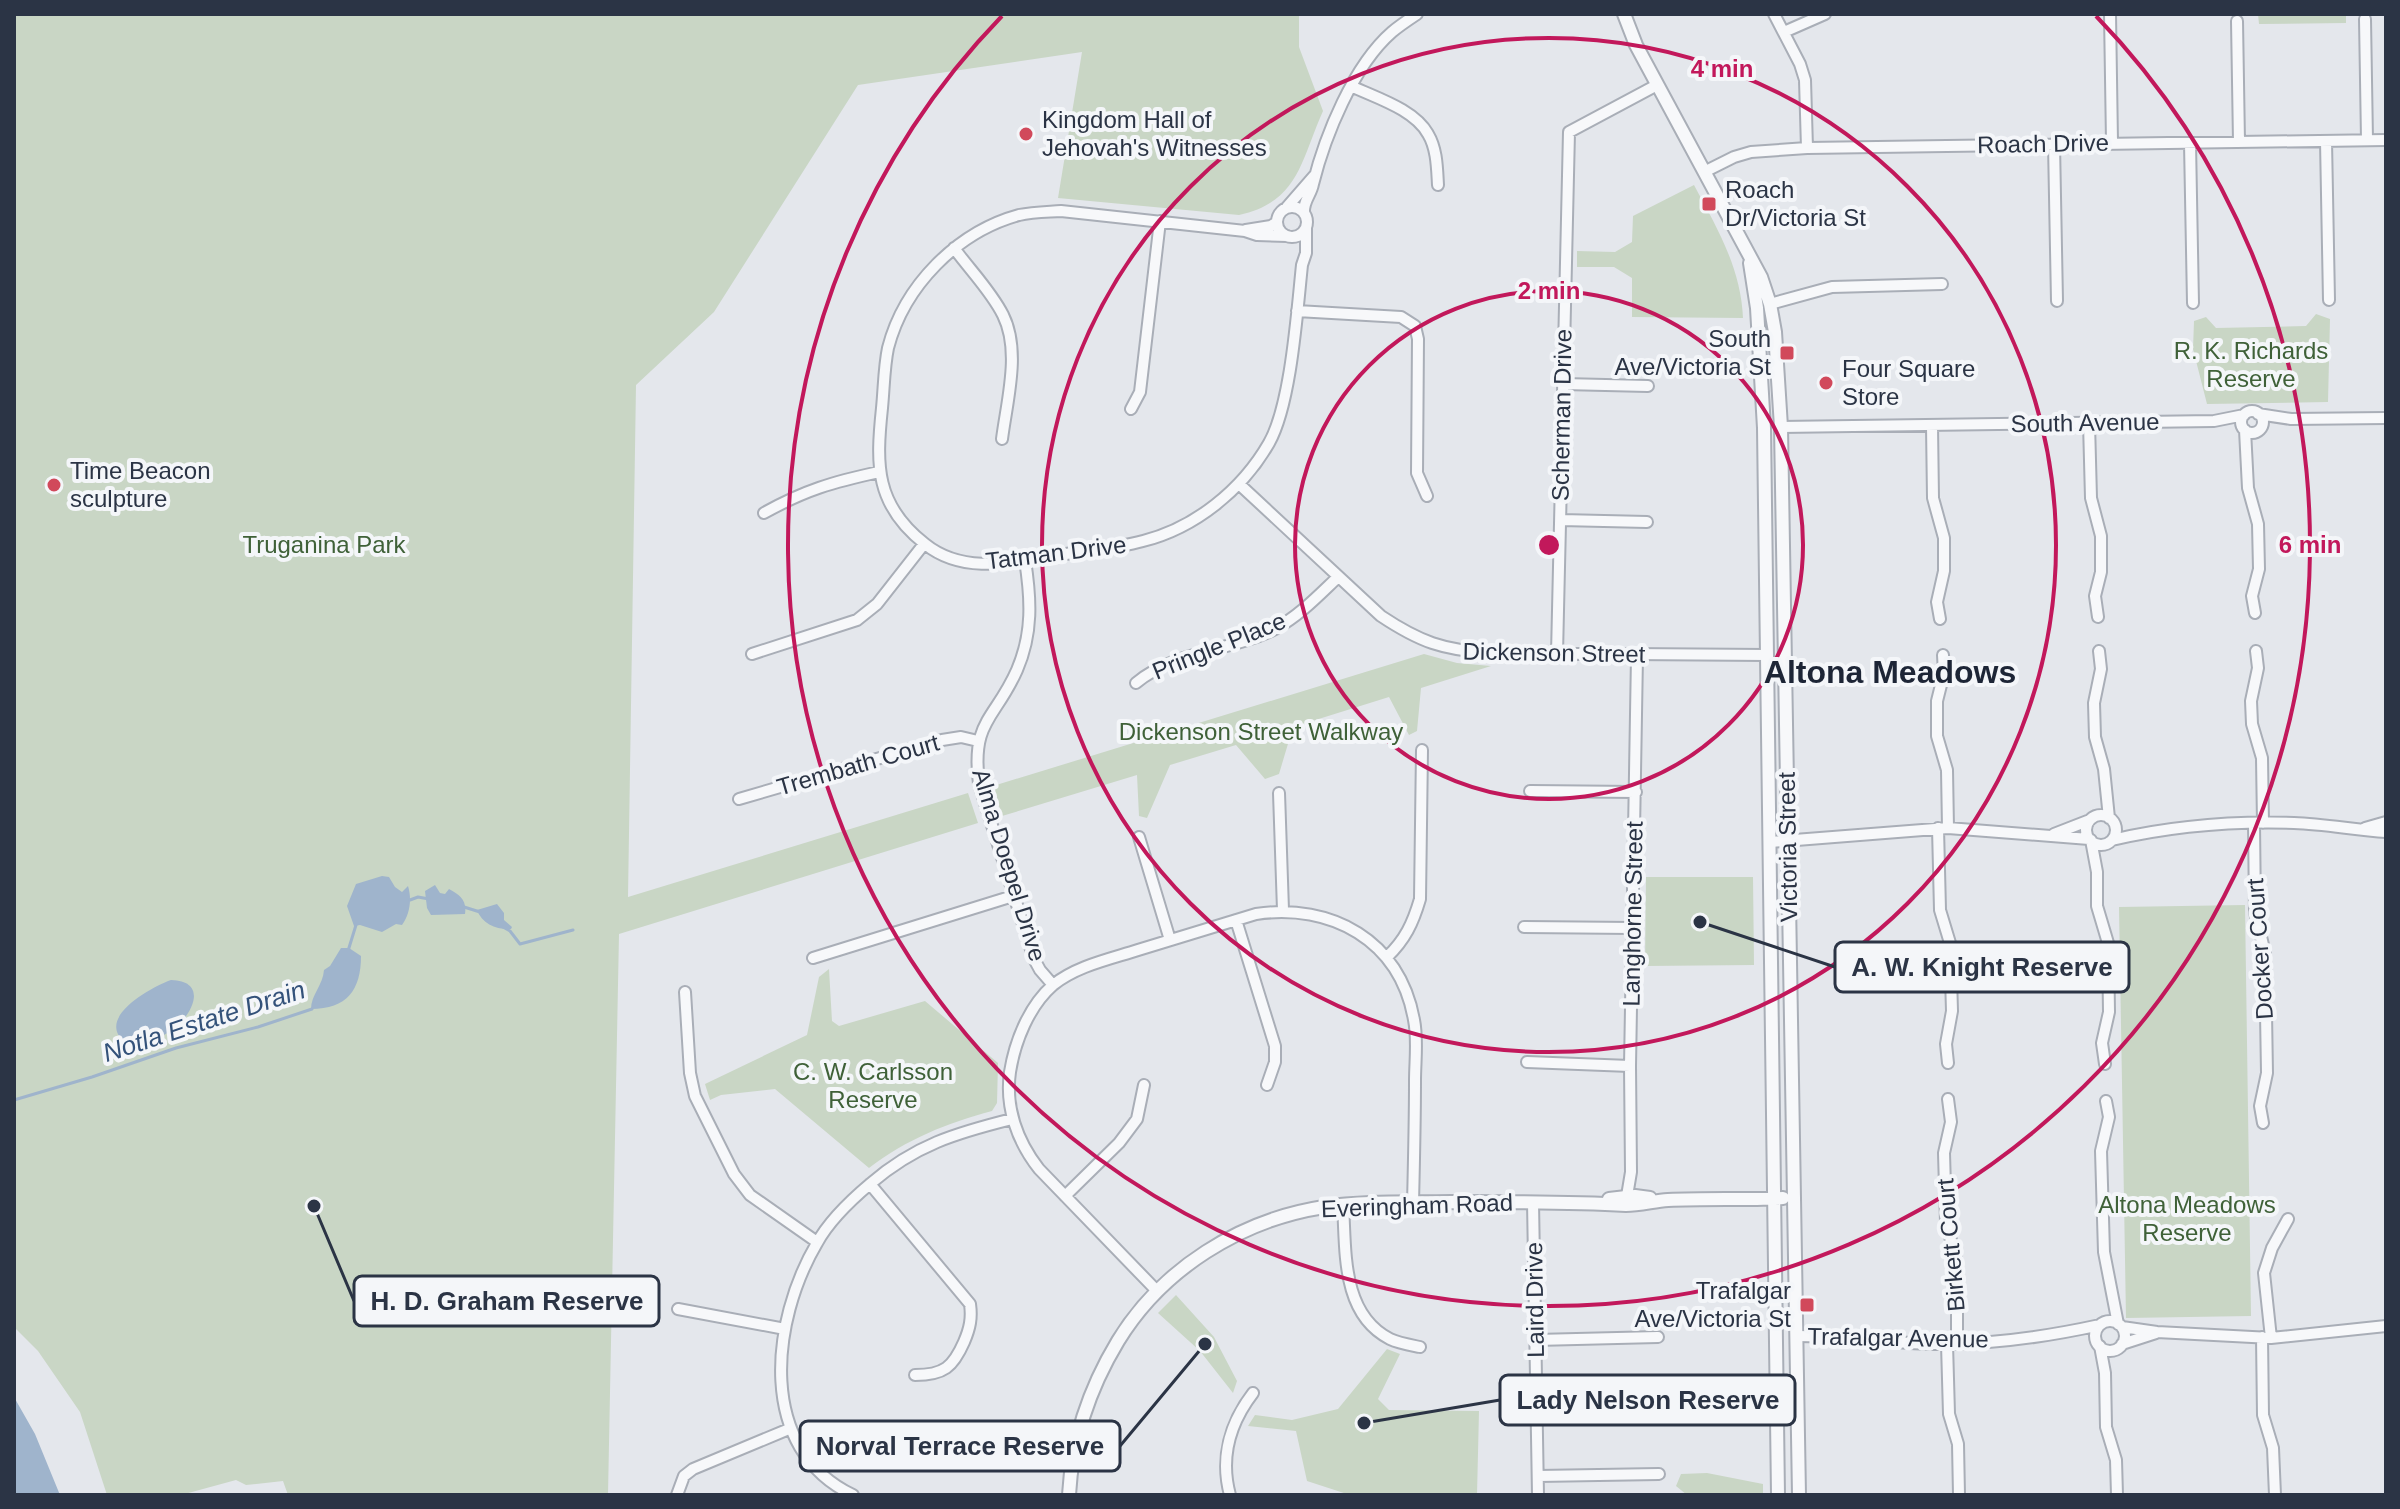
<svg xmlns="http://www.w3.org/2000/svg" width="2400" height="1509" font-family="Arial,sans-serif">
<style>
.green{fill:#c9d6c5}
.water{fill:#9fb4cc}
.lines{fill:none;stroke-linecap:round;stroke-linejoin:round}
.stream{stroke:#9fb4cc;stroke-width:3}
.minor-casing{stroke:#a9aeb7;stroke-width:14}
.tertiary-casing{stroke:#a9aeb7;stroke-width:16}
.minor{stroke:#f7f8fa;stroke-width:10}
.tertiary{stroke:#f7f8fa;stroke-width:12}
.ring{fill:none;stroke:#c2185b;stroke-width:4}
.poi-dot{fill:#d1495b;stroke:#f4f6f9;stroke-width:3}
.labels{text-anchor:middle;stroke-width:8;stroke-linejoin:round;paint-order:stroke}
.poi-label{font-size:24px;fill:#2b3445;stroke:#f4f6f9;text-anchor:start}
.street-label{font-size:24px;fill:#2b3445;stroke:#f4f6f9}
.park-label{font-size:24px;fill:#3f6138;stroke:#f4f6f9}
.water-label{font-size:26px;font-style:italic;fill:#34527a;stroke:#f4f6f9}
.district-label{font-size:32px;font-weight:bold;fill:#1d2536;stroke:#f4f6f9}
.centre{fill:#c2185b;stroke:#f4f6f9;stroke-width:4}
.ring-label{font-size:24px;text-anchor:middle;font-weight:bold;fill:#c2185b;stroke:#f4f6f9;stroke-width:8;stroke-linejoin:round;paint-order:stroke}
.leader{fill:none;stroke:#2b3445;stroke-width:3}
.callout-dot{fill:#2b3445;stroke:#f4f6f9;stroke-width:3}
.callout{fill:#f4f6f9;stroke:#2b3445;stroke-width:3}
.callout-label{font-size:26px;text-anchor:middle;font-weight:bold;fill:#2b3445}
</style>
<rect width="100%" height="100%" fill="#e4e7ec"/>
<path class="green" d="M14 14H1299V47L1323 111C1301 160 1299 202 1239 215L1058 198 1082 52 858 85 714 312 636 385 628 897 968 793 978 823 619 934 608 1495H288L283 1481 246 1485 236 1480 181 1495H107L80 1412 38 1351 14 1327Z
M2258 14H2346V23L2259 24Z
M1694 185C1717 228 1741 268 1743 318L1632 317V278L1614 267H1577V251L1615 252 1632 242 1633 216Z
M2316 314 2330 319 2328 402 2207 404 2193 349 2194 321 2206 317 2216 328 2306 326Z
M1424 654 1457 663 1491 666 1421 688 1417 731 1409 735 1389 697 1293 727 1279 774 1265 779 1236 745 1170 765 1147 818 1139 816 1137 775 1002 816 993 786Z
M1646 877H1753L1754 965 1645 966Z
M2245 905 2251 1316 2126 1318 2119 907Z
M829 969 832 1021 839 1026 925 1001 998 1063 997 1103 992 1111C947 1123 907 1139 869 1168L775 1089 721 1095 710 1100 705 1084 807 1035 819 977Z
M1176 1295 1214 1337 1237 1381 1233 1393 1200 1351 1158 1313Z
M1387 1349 1400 1354 1378 1399 1389 1410 1479 1411 1477 1495H1350L1307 1481 1296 1431 1248 1426 1255 1415 1292 1420 1338 1409Z
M1707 1473 1763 1484V1495H1687L1676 1486 1681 1474Z"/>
<path class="water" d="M382 876 389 877 395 887 402 892 408 886C412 899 410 914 402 925L396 924 382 932 360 925 354 926 347 906 356 884Z
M435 885 440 893 445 894 449 889C460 895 467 900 465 914L431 915 427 908 425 891Z
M497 904 504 913V920L512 927 511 929C497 930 482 924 477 910Z
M341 948H349L361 956C361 990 347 1009 311 1009 311 995 323 985 324 970L330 966Z
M171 980C211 981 191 1019 169 1032 155 1041 142 1042 126 1043 94 1019 149 988 171 980Z
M14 1397 35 1434 60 1495H14Z"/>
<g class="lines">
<path class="stream" d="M410 900 418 897 429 899
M464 907 480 912
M503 927 510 931 520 944 573 930
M348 951 356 925
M14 1100 92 1077 176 1048 258 1027 312 1009"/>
<defs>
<path id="minor" d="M1774 14 1800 64 1805 80 1807 148
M2110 14 2112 142
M2365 19 2367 140
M2237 21 2239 142
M1784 32 1825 14
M1351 86C1376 98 1414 109 1428 134 1437 149 1437 168 1438 185
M2326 141 2329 300
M2190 143 2193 303
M2054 144 2057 301
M1704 172 1734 157 1751 152 1807 148 2386 140
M1287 207 1314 176
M1277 222a15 15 0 1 1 30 0a15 15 0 1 1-30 0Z
M1304 213C1303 201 1311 195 1313 184 1325 136 1353 66 1392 32 1399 26 1408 20 1417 14
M1246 230 1271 226 1277 222
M1287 236 1257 235 1245 231 1061 211C1047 212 1033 212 1019 215 957 232 904 286 888 348 884 367 884 388 882 408 876 465 875 505 925 544 962 574 1010 563 1053 556 1082 551 1114 549 1143 541 1195 528 1242 490 1269 443 1291 404 1297 312 1302 265L1306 253V228
M954 248C970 270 991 291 1003 315 1021 351 1007 400 1002 439
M1770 304 1832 287 1942 284
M1297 311 1401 317 1415 326 1418 339 1417 473 1427 496
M1563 384 1648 386
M1131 409 1140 392 1160 221
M2241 422a11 11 0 1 1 22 0a11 11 0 1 1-22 0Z
M2258 414 2291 419 2386 418
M2089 423 2091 498 2101 536V572L2095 596 2098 617
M1932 426 1933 498 1944 538V571L1937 602 1940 619
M1781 427 2214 421 2244 415
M2245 430 2248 488 2258 524 2259 569 2252 596 2255 613
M1239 484 1381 616C1420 642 1443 650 1490 653L1767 655
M764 513C805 490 833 482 879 472
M1561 520 1647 522
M1025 560C1031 599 1033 633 1017 670 995 720 971 720 979 784L1034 959 1040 970 1053 985
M2099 651 2101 669 2094 703 2095 737 2104 769 2109 818
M2256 651 2258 668 2251 701 2252 724 2262 758 2263 823
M752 654 857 620 877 604 924 544
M1557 654 1569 132 1657 85
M1943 655 1944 673 1937 701V736L1947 770 1948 828
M1136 683C1174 651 1231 651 1275 629 1299 616 1318 596 1337 578
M1530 791 1636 792
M1279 793 1283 910
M739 799 942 740 961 737 978 741
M2086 830a15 15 0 1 1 30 0a15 15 0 1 1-30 0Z
M2254 823 2255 912 2265 953 2267 1073 2260 1106 2263 1123
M1938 828 1940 910 1950 943 1952 1011 1946 1044 1948 1063
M2365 828 2386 822
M2054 834 2090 820
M1139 837 1170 940
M2091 840 2097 872V906L2108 943 2109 1012 2102 1043 2105 1064
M2112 840C2172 826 2233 821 2294 823 2325 824 2355 830 2386 832
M1770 842 1948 828 2089 839
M1236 920 1275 1046V1062L1267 1085
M1524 927 1633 928
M1387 957C1405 940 1413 923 1420 899L1422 750
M813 958 1013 896
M685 992 690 1073 695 1096 734 1174 750 1195 817 1242
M1527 1062 1630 1066
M1948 1099 1951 1122 1944 1153 1946 1222 1957 1262V1344
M2106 1101 2109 1117 2101 1151 2104 1252 2118 1324
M870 1184 970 1304C972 1318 970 1328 964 1342 953 1367 944 1375 915 1375
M1065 1196 1119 1143 1137 1119 1144 1085
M1629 1201 1627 1196 1631 1172 1630 1066 1637 656
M1533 1202 1538 1495
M1343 1205C1346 1251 1341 1314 1390 1339 1398 1343 1410 1345 1420 1347
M1157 1291 1039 1169C1017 1141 1005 1107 1010 1072 1015 1041 1029 1006 1053 985 1076 966 1110 959 1138 950 1177 938 1217 926 1256 914 1331 903 1400 940 1414 1020 1418 1039 1415 1061 1415 1081 1415 1121 1414 1162 1413 1203
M678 1309 785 1329
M2095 1336a15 15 0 1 1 30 0a15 15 0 1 1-30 0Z
M2122 1327 2157 1332 2271 1338 2386 1326
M1796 1336C1842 1336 1887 1343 1933 1344 1989 1345 2045 1337 2100 1325
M2262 1337 2263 1415 2273 1448 2275 1495
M2271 1338 2264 1273 2272 1248 2288 1219
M1536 1340 1658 1337
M1947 1344 1949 1414 1958 1444 1959 1495
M2122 1344 2156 1333
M2100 1346 2105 1373 2106 1427 2116 1460 2117 1495
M1538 1476 1659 1474
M677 1495 684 1476 693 1469 789 1429
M853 1495C756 1449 771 1321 817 1243 829 1221 851 1200 870 1184 915 1145 956 1133 1012 1119
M1230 1495C1220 1458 1230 1423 1253 1393"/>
<path id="tertiary" d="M1624 14 1636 45 1761 277 1770 304 1775 332 1781 427 1799 1495
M1750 263 1757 308 1764 428 1778 1495
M1609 1199 1635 1196 1650 1198
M1069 1495C1072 1440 1089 1389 1118 1341 1162 1269 1240 1220 1324 1207 1366 1201 1409 1203 1451 1202 1510 1202 1568 1202 1626 1205 1640 1205 1654 1201 1668 1200 1707 1198 1745 1200 1783 1198"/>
</defs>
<use href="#minor" class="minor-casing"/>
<use href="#tertiary" class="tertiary-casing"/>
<use href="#minor" class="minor"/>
<use href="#tertiary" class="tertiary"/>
</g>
<g class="ring">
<circle cx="1549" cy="545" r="254"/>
<circle cx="1549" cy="545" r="507"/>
<path d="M2096 16A761 761 0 1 1 1002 16"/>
</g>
<g class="poi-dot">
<circle cx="1026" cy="134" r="8"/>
<rect x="1701" y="196" width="16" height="16" rx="4"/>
<rect x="1779" y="345" width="16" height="16" rx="4"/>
<circle cx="1826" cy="383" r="8"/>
<circle cx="54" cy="485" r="8"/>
<rect x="1799" y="1297" width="16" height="16" rx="4"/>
</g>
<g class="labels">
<g class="poi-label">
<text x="1042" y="128">Kingdom Hall of<tspan x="1042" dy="28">Jehovah's Witnesses</tspan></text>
<text x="1725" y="198">Roach<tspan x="1725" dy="28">Dr/Victoria St</tspan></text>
<text x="1771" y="347" text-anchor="end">South<tspan x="1771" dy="28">Ave/Victoria St</tspan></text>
<text x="1842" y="377">Four Square<tspan x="1842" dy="28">Store</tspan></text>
<text x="70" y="479">Time Beacon<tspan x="70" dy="28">sculpture</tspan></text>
<text x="1791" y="1299" text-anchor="end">Trafalgar<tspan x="1791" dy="28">Ave/Victoria St</tspan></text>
</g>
<g class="street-label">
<text transform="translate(2043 144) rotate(-1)" y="8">Roach Drive</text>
<text transform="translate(1562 415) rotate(-89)" y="8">Scherman Drive</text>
<text transform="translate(2085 423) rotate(-1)" y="8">South Avenue</text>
<text transform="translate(1056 553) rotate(-7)" y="8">Tatman Drive</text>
<text transform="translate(1219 646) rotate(-22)" y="8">Pringle Place</text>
<text transform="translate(1554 653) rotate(1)" y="8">Dickenson Street</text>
<text transform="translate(858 765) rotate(-16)" y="8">Trembath Court</text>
<text transform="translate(1788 847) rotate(-91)" y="8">Victoria Street</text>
<text transform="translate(1009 865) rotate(73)" y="8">Alma Doepel Drive</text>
<text transform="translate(1633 914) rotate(-89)" y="8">Langhorne Street</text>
<text transform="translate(2260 949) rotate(-94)" y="8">Docker Court</text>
<text transform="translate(1417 1206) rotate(-2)" y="8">Everingham Road</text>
<text transform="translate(1951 1245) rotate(-95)" y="8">Birkett Court</text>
<text transform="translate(1535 1300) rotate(-91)" y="8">Laird Drive</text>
<text transform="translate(1898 1338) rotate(1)" y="8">Trafalgar Avenue</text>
</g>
<g class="park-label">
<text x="2251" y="359">R. K. Richards<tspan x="2251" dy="28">Reserve</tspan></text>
<text x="324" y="553">Truganina Park</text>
<text x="1261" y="740">Dickenson Street Walkway</text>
<text x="873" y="1080">C. W. Carlsson<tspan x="873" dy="28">Reserve</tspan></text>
<text x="2187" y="1213">Altona Meadows<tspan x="2187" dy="28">Reserve</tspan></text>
</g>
<g class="water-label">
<text transform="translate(204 1021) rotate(-18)" y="9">Notla Estate Drain</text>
</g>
<g class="district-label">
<text x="1890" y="683">Altona Meadows</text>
</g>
</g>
<circle cx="1549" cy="545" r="12" class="centre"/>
<g class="ring-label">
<text x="1722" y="77">4 min</text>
<text x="1549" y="299">2 min</text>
<text x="2310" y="553">6 min</text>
</g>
<path class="leader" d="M1700 922L1835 967M314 1206L354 1301M1364 1423L1500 1400M1205 1344L1120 1446"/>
<g class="callout-dot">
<circle cx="1700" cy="922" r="8"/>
<circle cx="314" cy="1206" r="8"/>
<circle cx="1364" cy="1423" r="8"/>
<circle cx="1205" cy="1344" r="8"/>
</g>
<g class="callout">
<rect x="1835" y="942" width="294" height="50" rx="8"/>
<rect x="354" y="1276" width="305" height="50" rx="8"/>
<rect x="1500" y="1375" width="295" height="50" rx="8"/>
<rect x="800" y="1421" width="320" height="50" rx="8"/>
</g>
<g class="callout-label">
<text x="1982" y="976">A. W. Knight Reserve</text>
<text x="507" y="1310">H. D. Graham Reserve</text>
<text x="1648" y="1409">Lady Nelson Reserve</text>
<text x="960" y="1455">Norval Terrace Reserve</text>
</g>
<rect width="2400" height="1509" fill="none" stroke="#2b3445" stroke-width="32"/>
</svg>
